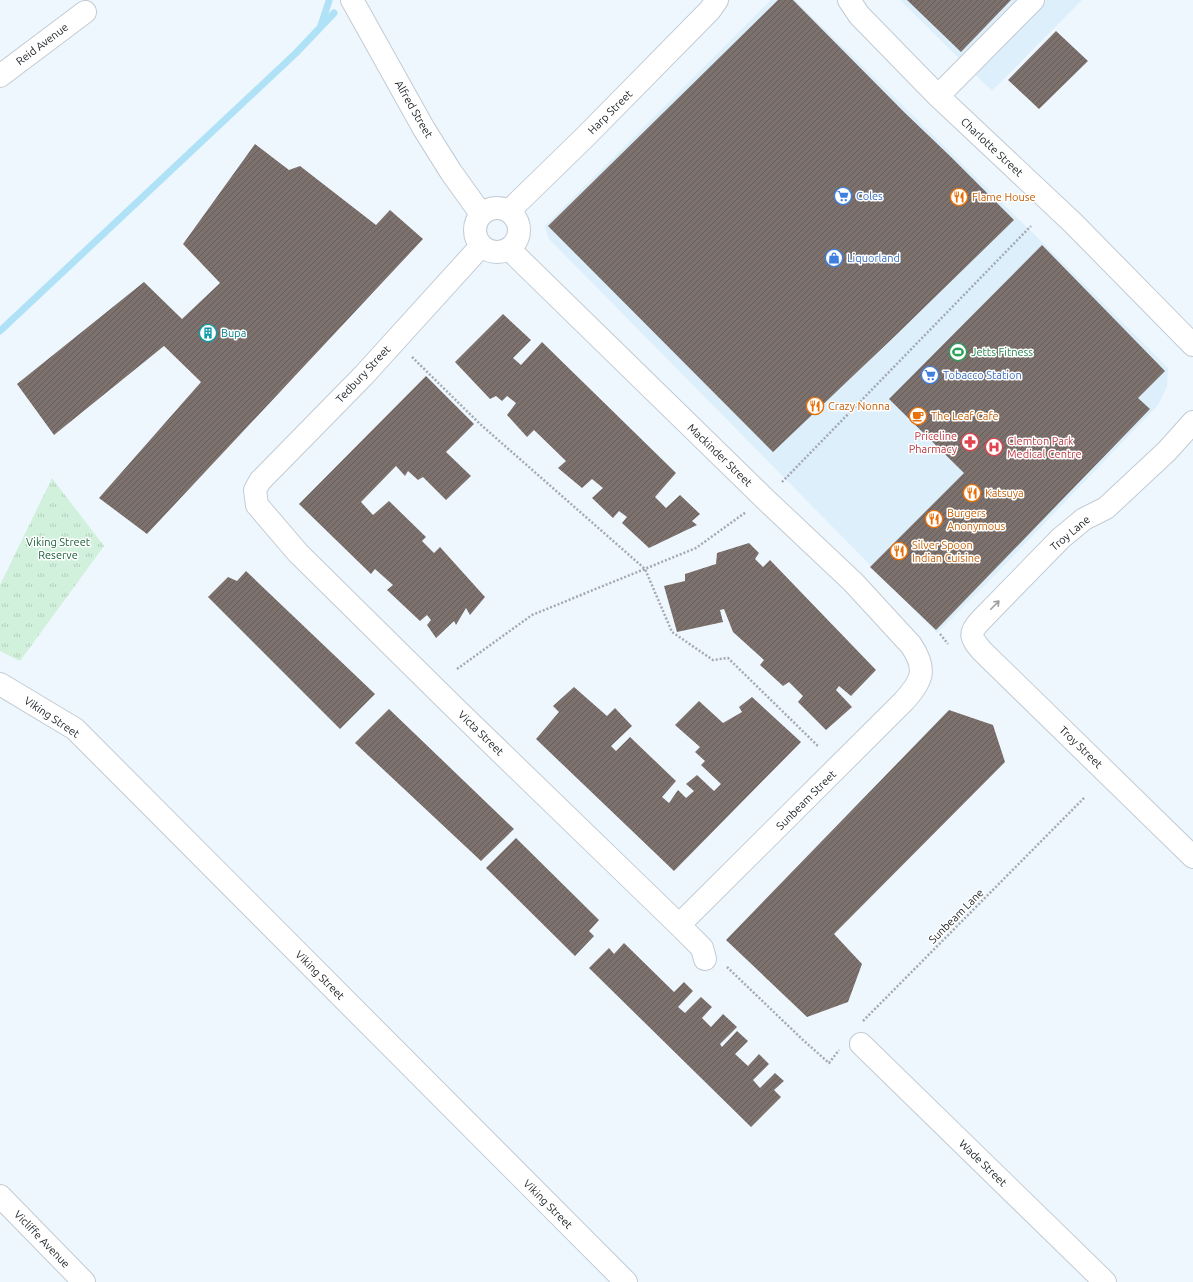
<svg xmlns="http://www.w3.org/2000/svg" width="1193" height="1282" font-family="Ubuntu,sans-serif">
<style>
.built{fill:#deeffc}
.park{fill:url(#park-tufts)}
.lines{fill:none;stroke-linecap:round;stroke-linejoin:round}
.stream{stroke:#b0e2f7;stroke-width:7}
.building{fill:url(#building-hatch)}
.minor-casing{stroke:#c2cbd3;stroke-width:24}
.path{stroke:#a3a9af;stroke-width:2.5;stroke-dasharray:2 2;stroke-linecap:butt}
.minor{stroke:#fff;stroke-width:22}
.oneway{stroke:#9c9d9f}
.labels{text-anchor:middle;stroke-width:3;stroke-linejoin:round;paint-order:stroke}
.street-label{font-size:11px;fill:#222629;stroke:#fff}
.shop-label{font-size:11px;fill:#366cbe;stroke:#fff;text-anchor:start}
.food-label{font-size:11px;fill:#c56008;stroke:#fff;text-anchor:start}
.culture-label{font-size:11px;fill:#0d838f;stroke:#fff;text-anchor:start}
.leisure-label{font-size:11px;fill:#27864d;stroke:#fff;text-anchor:start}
.health-label{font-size:11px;fill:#be3a42;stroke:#fff;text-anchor:end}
.park-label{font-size:11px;fill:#1c603d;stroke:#fff}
</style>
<defs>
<pattern id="park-tufts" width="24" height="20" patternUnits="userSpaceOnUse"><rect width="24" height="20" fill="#d1f1dc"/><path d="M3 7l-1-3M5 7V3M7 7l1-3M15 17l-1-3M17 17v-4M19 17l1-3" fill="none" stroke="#b3cebd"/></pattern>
<pattern id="building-hatch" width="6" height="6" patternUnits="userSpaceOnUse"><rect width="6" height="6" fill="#7c716d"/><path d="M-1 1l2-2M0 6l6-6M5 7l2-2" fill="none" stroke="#655d5a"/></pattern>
</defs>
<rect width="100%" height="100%" fill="#eff7fe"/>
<path class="built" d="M771 0H795L1045 245 1168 368 1167 387 1158 405 998 572 937 633 548 238 545 226Z
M900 0H1082L992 91Z"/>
<path class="park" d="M52 478 104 546 20 661 0 651V585Z"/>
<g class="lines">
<path class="stream" d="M321 25 329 1
M0 331 296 53 334 13"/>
</g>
<path class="building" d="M778 0H793L904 112 951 157 1014 220 895 336 773 452 548 226Z
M907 0H1011L961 52Z
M1056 31 1088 61 1039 109 1008 80Z
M255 144 289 170 300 166 376 225 390 210 423 239 147 534 99 498 201 382 164 346 54 435 17 384 144 282 182 319 220 283 183 244Z
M1042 245 1165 371 1138 398 1150 409 936 630 870 567 964 473 889 399Z
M503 314 531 340 513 358 521 365 542 342 676 473 655 497 666 508 680 495 700 514 692 521 697 525 649 548 622 523 627 517 619 511 613 518 592 498 603 488 592 479 582 488 558 468 566 461 534 430 527 437 507 415 516 403 507 396 502 401 496 396 490 399 455 362Z
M426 376 474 424 446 452 471 476 446 500 423 477 418 480 408 471 405 476 396 466 361 502 373 515 389 501 426 537 422 541 434 553 440 547 485 597 470 615 466 608 456 625 454 621 436 638 427 625 431 620 427 615 420 621 387 590 393 585 375 569 371 574 299 504Z
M749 543 759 553 755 559 763 567 770 560 876 670 851 696 839 686 836 690 852 707 826 730 798 702 803 696 789 682 783 686 760 665 764 660 733 632 724 609 720 610 723 622 677 632 664 586 685 581V574L716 564 717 553Z
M246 571 375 694 340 729 208 597 228 577 237 581Z
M574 687 607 716 615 708 632 726 611 746 616 751 630 737 676 781 662 797 669 803 678 790 686 798 694 791 686 784 697 775 714 791 721 784 701 765 705 761 695 752 700 747 675 725 699 701 723 723 742 712 739 707 752 697 801 742 674 871 536 739 559 712 553 706Z
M389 709 514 829 481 861 355 743Z
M949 710 993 725 1005 762 834 934 862 964 848 1002 807 1017 726 940Z
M516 838 599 920 589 931 594 936 575 956 486 868Z
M624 943 674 992 684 982 693 991 678 1007 685 1013 701 997 712 1007 702 1018 711 1027 723 1014 737 1027 720 1044 722 1047 737 1031 748 1041 735 1054 748 1066 759 1054 769 1064 753 1080 760 1088 775 1073 784 1081 774 1090 781 1097 751 1127 589 968 609 948 614 954Z"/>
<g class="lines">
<defs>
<path id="minor" d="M352 0 424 129 451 172 481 214
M849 0 859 15 938 96 1073 223 1193 345
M0 76 85 12
M938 96 1033 0
M475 230a22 22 0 1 1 44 0a22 22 0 1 1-44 0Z
M509 211 587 135 710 10 717 0
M481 246 364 375 260 481 255 490 257 505 298 553 457 710 679 925 702 948 705 959
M509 249 765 499 853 582 911 645C927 669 923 680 904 701L679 925
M1193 422 1167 451 1106 508 1084 519 1061 538 980 621C968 634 971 638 982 651L1193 857
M0 684 75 729 626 1282
M861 1044 1105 1282
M0 1196 84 1282"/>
</defs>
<use href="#minor" class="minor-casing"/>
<path class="path" d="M412 357 480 424 645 569 672 632 713 660 728 658 819 747
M782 482 1031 226
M940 634 948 644
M457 669 532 615 696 548 746 512
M727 967 803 1040 829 1063 839 1050
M863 1021 1084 798"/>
<use href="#minor" class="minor"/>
</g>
<defs><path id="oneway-shaft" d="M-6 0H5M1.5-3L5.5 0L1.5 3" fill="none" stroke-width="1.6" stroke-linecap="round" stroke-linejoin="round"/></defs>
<use class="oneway" href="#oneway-shaft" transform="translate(995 605) rotate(-45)"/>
<defs>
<symbol id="supermarket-ring" viewBox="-11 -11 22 22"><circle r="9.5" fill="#fff" stroke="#3f7fe0" stroke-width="1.5"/><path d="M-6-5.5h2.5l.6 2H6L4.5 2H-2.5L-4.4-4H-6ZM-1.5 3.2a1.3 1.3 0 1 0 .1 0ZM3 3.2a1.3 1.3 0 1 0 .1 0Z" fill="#3f7fe0"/></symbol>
<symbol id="restaurant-ring" viewBox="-11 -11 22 22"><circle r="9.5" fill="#fff" stroke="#e8710a" stroke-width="1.5"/><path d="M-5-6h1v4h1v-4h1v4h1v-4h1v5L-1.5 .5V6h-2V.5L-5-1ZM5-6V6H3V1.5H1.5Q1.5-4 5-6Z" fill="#e8710a"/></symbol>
<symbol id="shop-ring" viewBox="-11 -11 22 22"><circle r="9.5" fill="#fff" stroke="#3f7fe0" stroke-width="1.5"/><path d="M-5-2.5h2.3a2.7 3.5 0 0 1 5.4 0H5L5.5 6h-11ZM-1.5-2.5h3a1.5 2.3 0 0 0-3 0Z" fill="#3f7fe0"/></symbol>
<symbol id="building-ring" viewBox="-11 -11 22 22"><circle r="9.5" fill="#fff" stroke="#0f9aa8" stroke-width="1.5"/><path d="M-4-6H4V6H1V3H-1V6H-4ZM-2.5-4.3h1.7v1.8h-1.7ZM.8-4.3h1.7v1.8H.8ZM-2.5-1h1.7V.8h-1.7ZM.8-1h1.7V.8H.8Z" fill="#0f9aa8"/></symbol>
<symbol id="stadium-ring" viewBox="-11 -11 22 22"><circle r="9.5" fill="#fff" stroke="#2e9e5b" stroke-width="1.5"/><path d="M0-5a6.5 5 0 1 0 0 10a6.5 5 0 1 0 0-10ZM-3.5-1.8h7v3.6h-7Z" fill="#2e9e5b"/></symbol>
<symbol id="cafe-ring" viewBox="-11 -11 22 22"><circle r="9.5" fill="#fff" stroke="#e8710a" stroke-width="1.5"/><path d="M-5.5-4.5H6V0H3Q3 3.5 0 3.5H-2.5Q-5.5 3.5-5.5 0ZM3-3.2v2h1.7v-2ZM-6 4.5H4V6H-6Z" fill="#e8710a"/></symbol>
<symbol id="pharmacy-ring" viewBox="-11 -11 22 22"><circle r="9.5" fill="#fff" stroke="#e0444e" stroke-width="1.5"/><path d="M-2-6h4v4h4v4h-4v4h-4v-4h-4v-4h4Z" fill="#e0444e"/></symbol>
<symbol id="hospital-ring" viewBox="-11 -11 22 22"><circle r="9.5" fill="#fff" stroke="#e0444e" stroke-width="1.5"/><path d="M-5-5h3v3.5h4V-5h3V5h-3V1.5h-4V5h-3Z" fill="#e0444e"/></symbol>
</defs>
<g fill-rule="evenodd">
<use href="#supermarket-ring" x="833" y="186" width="20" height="20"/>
<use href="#restaurant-ring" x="949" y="187" width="20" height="20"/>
<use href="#shop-ring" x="824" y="248" width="20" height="20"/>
<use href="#building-ring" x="198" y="323" width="20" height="20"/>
<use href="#stadium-ring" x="948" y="342" width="20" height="20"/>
<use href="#supermarket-ring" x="920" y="365" width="20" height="20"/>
<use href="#restaurant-ring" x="805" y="396" width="20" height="20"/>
<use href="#cafe-ring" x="908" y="406" width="20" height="20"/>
<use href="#pharmacy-ring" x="960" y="432" width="20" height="20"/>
<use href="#hospital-ring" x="984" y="437" width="20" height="20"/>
<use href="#restaurant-ring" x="962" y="483" width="20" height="20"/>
<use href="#restaurant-ring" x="924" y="509" width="20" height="20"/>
<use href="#restaurant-ring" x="889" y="541" width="20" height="20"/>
</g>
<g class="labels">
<g class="street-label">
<text transform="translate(42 44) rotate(-37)" y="4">Reid Avenue</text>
<text transform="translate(414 109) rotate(60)" y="4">Alfred Street</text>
<text transform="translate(610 112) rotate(-45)" y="4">Harp Street</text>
<text transform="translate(992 147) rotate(43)" y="4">Charlotte Street</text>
<text transform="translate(363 374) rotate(-47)" y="4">Tedbury Street</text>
<text transform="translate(720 455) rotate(44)" y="4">Mackinder Street</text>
<text transform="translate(1070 533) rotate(-40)" y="4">Troy Lane</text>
<text transform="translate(52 717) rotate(34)" y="4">Viking Street</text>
<text transform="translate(481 733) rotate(44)" y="4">Victa Street</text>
<text transform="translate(1081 747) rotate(44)" y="4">Troy Street</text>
<text transform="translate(806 800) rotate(-45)" y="4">Sunbeam Street</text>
<text transform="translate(956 916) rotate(-45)" y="4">Sunbeam Lane</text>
<text transform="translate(320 975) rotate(45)" y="4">Viking Street</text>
<text transform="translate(983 1163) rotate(44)" y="4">Wade Street</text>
<text transform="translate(548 1204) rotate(45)" y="4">Viking Street</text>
<text transform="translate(42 1239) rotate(46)" y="4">Vicliffe Avenue</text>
</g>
<g class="shop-label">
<text x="856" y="200">Coles</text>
<text x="847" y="262">Liquorland</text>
<text x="943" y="379">Tobacco Station</text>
</g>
<g class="food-label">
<text x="972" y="201">Flame House</text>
<text x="828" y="410">Crazy Nonna</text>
<text x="931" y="420">The Leaf Cafe</text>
<text x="985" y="497">Katsuya</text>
<text x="947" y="517">Burgers<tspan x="947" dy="13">Anonymous</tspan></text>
<text x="912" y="549">Silver Spoon<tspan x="912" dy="13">Indian Cuisine</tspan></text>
</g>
<g class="culture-label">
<text x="221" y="337">Bupa</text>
</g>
<g class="leisure-label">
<text x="971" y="356">Jetts Fitness</text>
</g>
<g class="health-label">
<text x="957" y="440">Priceline<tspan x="957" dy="13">Pharmacy</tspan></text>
<text x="1007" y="445" text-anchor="start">Clemton Park<tspan x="1007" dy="13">Medical Centre</tspan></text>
</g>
<g class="park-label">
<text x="58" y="546">Viking Street<tspan x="58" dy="13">Reserve</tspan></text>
</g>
</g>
</svg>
